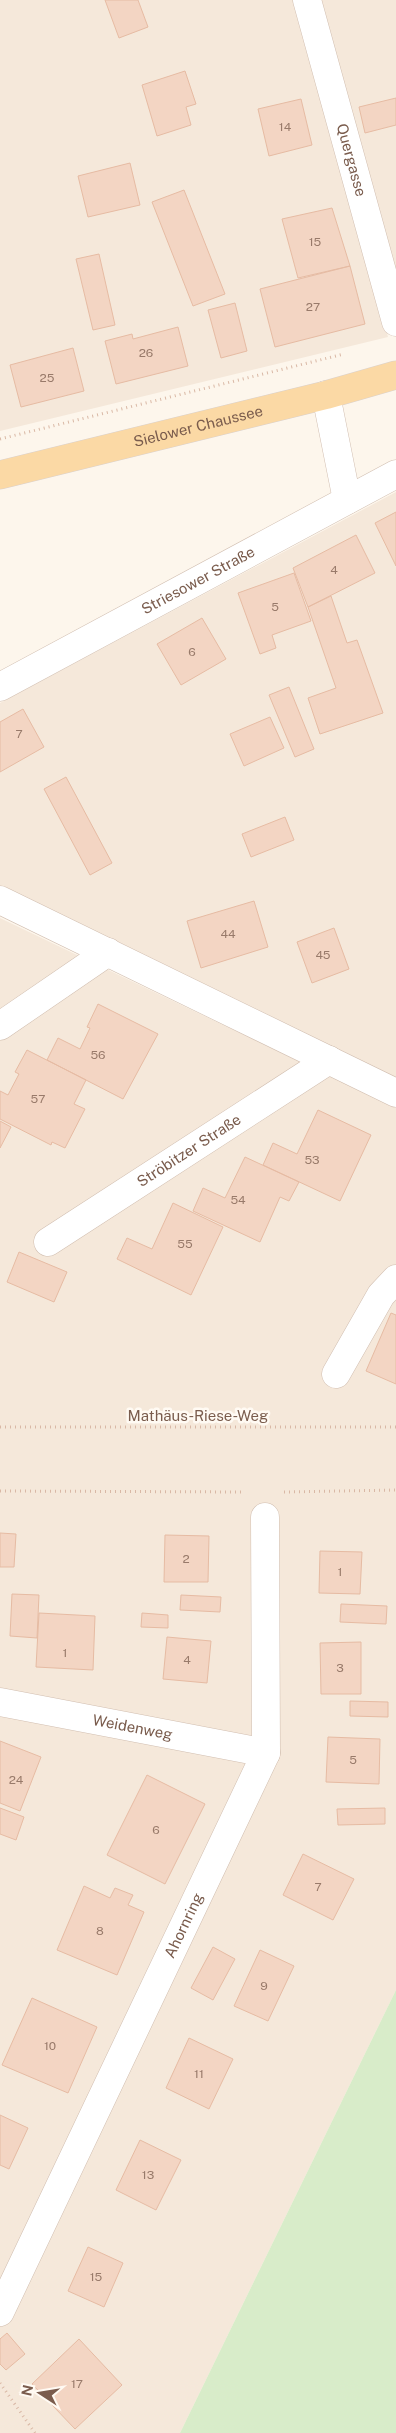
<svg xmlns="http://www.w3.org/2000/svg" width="396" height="2433" font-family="'Public Sans',sans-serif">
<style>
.residential{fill:#f5e8da}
.green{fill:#d8ecc9}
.building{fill:#f3d5c3;stroke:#e6bba3}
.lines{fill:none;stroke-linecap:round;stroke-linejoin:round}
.minor-casing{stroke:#d1beb0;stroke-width:29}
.major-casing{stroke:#dad1cd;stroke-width:29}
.path{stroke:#d9b8a5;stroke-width:3;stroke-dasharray:1 4;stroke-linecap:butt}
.minor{stroke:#fff;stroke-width:28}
.major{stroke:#fbd9a5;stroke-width:28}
.labels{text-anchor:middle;stroke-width:5;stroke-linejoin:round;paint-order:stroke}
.number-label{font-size:12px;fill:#987a6a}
.street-label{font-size:15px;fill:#7a5c4d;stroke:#fffaf3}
</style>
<rect width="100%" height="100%" fill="#fdf6ec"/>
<path class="residential" d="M0 0H295L388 337 0 431Z
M321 0H396V292Z
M396 492V1078L0 890V703Z
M0 918 396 1108V1990L180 2433H0Z"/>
<path class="green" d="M396 1990V2433H180Z"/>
<path class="building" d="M105 0H138L148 27 119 38Z
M185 71 196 104 186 107 191 125 157 136 142 85Z
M396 98V125L365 133 359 107Z
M301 99 312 145 269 156 258 109Z
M130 163 140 205 88 217 78 176Z
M184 190 225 294 193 306 152 202Z
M332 208 350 266 298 278 282 219Z
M99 254 115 325 93 330 76 259Z
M350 266 365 324 275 347 260 289Z
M235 303 247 351 221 358 208 310Z
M178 327 188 366 116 384 105 341 132 334 133 339Z
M73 348 84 391 21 407 10 365Z
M396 512V566L375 523Z
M356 535 375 573 308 607 293 568Z
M294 573 311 621 272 635 276 648 260 654 238 593Z
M331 596 347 643 357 640 383 713 320 734 308 698 336 688 308 607Z
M202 618 226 659 181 685 157 644Z
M289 687 314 749 295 757 269 695Z
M23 709 44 747 0 772V722Z
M270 717 284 748 244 766 230 734Z
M66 777 112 863 90 875 44 789Z
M285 817 294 840 251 857 242 834Z
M254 901 268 947 201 968 187 921Z
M334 928 349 969 312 983 297 942Z
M98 1004 158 1034 123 1099 47 1060 58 1038 80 1049 90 1028 87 1027Z
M27 1050 86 1080 74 1104 85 1109 65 1148 52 1142 51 1145 0 1119V1091L8 1095 19 1074 15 1072Z
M318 1110 371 1135 340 1201 263 1165 273 1143 297 1154Z
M0 1121 11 1127 0 1148Z
M245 1157 299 1182 289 1201 280 1197 260 1242 193 1211 203 1188 225 1198Z
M173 1203 223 1227 191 1295 117 1259 127 1238 152 1249Z
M19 1252 67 1272 54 1302 7 1282Z
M391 1313 396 1315V1384L366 1371Z
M0 1533 16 1534 14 1567H0Z
M165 1535 209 1536 208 1582H164Z
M320 1551 362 1552 360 1594 319 1593Z
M12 1594 39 1595 37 1638 10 1636Z
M181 1595 221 1597 220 1612 180 1610Z
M341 1604 387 1606 386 1624 340 1622Z
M39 1613 95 1616 93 1670 36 1667Z
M142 1613 168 1615V1628L141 1627Z
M167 1637 211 1641 207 1683 163 1679Z
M361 1642V1694H321L320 1643Z
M350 1701 388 1702V1717L350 1716Z
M328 1737 380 1739 379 1784 326 1782Z
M0 1741 41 1757 20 1811 0 1803Z
M147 1775 205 1804 165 1884 107 1855Z
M0 1808 24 1817 16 1840 0 1834Z
M385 1808V1824L338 1825 337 1809Z
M303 1854 354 1879 333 1920 283 1895Z
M84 1886 110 1898 115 1888 133 1895 128 1905 144 1912 117 1975 57 1950Z
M213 1947 235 1959 213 2000 191 1988Z
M260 1950 294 1966 268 2021 234 2006Z
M32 1998 97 2027 68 2093 2 2065Z
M189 2038 233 2059 209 2109 166 2088Z
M0 2115 28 2128 9 2169 0 2165Z
M140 2140 181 2160 156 2210 116 2190Z
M88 2247 123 2263 104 2307 68 2291Z
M7 2333 25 2354 6 2370 0 2364V2339Z
M79 2339 122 2385 75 2429 32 2384Z"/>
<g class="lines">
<defs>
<g id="minor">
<path id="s1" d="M307 0 396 322"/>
<path d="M326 395 347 500"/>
<path id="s2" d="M0 687 396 474"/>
<path d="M0 900 396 1093"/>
<path d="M0 1026 108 952"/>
<path id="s3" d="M48 1242 329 1060"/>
<path d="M336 1374 381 1295 396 1279"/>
<path id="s4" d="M0 1702 266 1753"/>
<path id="s5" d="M0 2312 266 1753 265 1517"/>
</g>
<g id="major">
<path id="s6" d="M0 475 326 395 396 375"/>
</g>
</defs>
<use href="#minor" class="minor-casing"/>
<use href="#major" class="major-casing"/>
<path class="path" d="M0 439 344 354
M0 1427H396
M0 1491 245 1492
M284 1492 396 1490
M0 2383 35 2433"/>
<use href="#minor" class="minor"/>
<use href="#major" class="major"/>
</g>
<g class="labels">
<g class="number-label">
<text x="285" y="131">14</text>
<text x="315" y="246">15</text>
<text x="313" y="311">27</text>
<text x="146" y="357">26</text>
<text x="47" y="382">25</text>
<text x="334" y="574">4</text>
<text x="275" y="611">5</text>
<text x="192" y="656">6</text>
<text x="19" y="738">7</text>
<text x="228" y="938">44</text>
<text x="323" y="959">45</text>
<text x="98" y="1059">56</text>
<text x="38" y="1103">57</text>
<text x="312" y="1164">53</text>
<text x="238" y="1204">54</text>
<text x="185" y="1248">55</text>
<text x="186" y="1563">2</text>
<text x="340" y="1576">1</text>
<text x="65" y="1657">1</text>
<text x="187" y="1664">4</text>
<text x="340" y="1672">3</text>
<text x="353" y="1764">5</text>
<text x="16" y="1784">24</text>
<text x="156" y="1834">6</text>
<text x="318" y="1891">7</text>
<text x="100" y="1935">8</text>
<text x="264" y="1990">9</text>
<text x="50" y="2050">10</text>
<text x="199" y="2078">11</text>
<text x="148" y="2179">13</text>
<text x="96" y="2281">15</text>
<text x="77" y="2388">17</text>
</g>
<g class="street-label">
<text dy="5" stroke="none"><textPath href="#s1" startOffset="166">Quergasse</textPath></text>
<text dy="5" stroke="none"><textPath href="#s6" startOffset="204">Sielower Chaussee</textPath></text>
<text dy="5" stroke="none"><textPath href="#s2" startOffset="225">Striesower Straße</textPath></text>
<text dy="5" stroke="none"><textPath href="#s3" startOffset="168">Ströbitzer Straße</textPath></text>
<text x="198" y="1421">Mathäus-Riese-Weg</text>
<text dy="5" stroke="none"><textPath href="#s4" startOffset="135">Weidenweg</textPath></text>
<text dy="5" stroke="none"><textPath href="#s5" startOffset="428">Ahornring</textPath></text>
</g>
</g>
<g transform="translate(40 2393) rotate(282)" stroke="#fffaf3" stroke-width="4" paint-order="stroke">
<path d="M0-4L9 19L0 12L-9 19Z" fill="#7a5c4d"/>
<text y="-8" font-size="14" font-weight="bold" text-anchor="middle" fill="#7a5c4d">N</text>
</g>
</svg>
